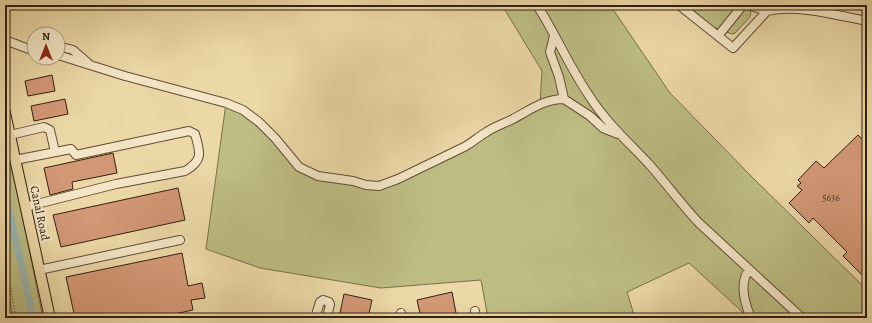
<svg xmlns="http://www.w3.org/2000/svg" width="872" height="323" font-family="Alegreya,serif">
<style>
.green{fill:#bdbd83;stroke:#786e4a}
.lines{fill:none;stroke-linecap:round;stroke-linejoin:round}
.canal{stroke:#9ab8b0;stroke-width:7}
.building{fill:#d29775;stroke:#322010}
.minor-casing{stroke:#604e36;stroke-width:10}
.major-casing{stroke:#322010;stroke-width:12}
.path{stroke:#322010;stroke-width:1;stroke-dasharray:1 2;stroke-linecap:butt}
.minor{stroke:#f3e5c5;stroke-width:8}
.major{stroke:#ecd7a6;stroke-width:10}
.labels{text-anchor:middle;stroke-width:4;stroke-linejoin:round;paint-order:stroke}
.number-label{font-size:10px;fill:#5a3e29}
.street-label{font-size:12px;fill:#322010;stroke:#f3e5c5}
</style>
<rect width="100%" height="100%" fill="#ecd7a6"/>
<filter id="stains"><feTurbulence type="fractalNoise" baseFrequency=".005" numOctaves="4"/><feColorMatrix values="0 0 0 0 .2 0 0 0 0 .09 0 0 0 0 .02 0 0 0 .5 -.17"/></filter>
<radialGradient id="worn" r=".72"><stop offset=".6" stop-color="#630" stop-opacity="0"/><stop offset="1" stop-color="#630" stop-opacity=".3"/></radialGradient>
<path class="green" d="M502 5H610L670 93 752 177 867 290V318H749L689 263 627 292 635 318H488L481 280 381 288 260 268 206 249 226 103 243 110 299 167 366 185 398 179 540 104 542 71Z
M687 5H752L750 17 735 33 732 34 713 27Z
M5 131 43 318H13L5 272Z"/>
<g class="lines">
<path class="canal" d="M5 191 33 318"/>
</g>
<path class="building" d="M52 75 55 91 28 96 25 81Z
M65 99 68 114 34 121 31 106Z
M858 135 867 144V280L843 256 847 252 813 218 809 223 789 203 802 190 797 186 801 183 798 180 816 161 824 168Z
M113 153 117 173 72 182 73 189 50 195 44 168Z
M178 188 185 220 61 247 53 215Z
M182 253 188 286 202 283 205 298 191 300 193 310 156 318H75L66 277Z
M452 292 457 318H421L417 300Z
M344 294 372 300 368 318H339Z"/>
<g class="lines">
<defs>
<path id="minor" d="M537 5C556 35 570 68 590 97 606 122 628 142 648 163 666 183 681 204 699 223L802 318
M679 5 733 48 767 11
M748 5 767 11
M767 11C797 4 836 15 867 21
M554 36 550 52 559 77 564 99 590 116 603 128 618 134
M718 36 743 5
M5 40 34 51
M58 46 73 50 88 63
M58 55 125 76 226 103 243 110 259 122 275 138 299 167 318 176 353 181 366 185 379 186 398 179 464 147C472 143 478 137 485 133 493 127 503 124 513 119 530 110 544 99 564 99
M10 135 44 127 50 130 55 152
M15 160 71 149 76 155 189 131 195 134C200 152 204 160 185 171L116 184 25 207
M39 270 180 240
M749 270C739 283 745 304 751 318
M475 311 476 318
M401 313 403 318
M315 318 320 302 323 300 329 302 330 304 327 318"/>
<path id="major" d="M5 113 50 318"/>
</defs>
<use href="#minor" class="minor-casing"/>
<use href="#major" class="major-casing"/>
<path class="path" d="M5 258 16 318
M5 287 11 318"/>
<use href="#minor" class="minor"/>
<use href="#major" class="major"/>
</g>
<g class="labels">
<g class="number-label">
<text x="831" y="201">5636</text>
</g>
<g class="street-label">
<text transform="translate(40 213) rotate(78)" y="4">Canal Road</text>
</g>
</g>
<rect width="872" height="323" fill="none" stroke="#ecd7a6" stroke-width="20"/>
<rect x="6" y="6" width="860" height="311" fill="none" stroke="#322010" stroke-width="2"/>
<rect x="10" y="10" width="852" height="303" fill="none" stroke="#322010"/>
<g transform="translate(46 46)"><circle r="19" fill="#f3e5c5" stroke="#a6967d"/>
<path d="M0-3L7 15L0 10L-7 15Z" fill="#8f2418"/>
<text y="-6" font-size="11" font-weight="bold" text-anchor="middle" fill="#322010">N</text>
</g>
<rect width="100%" height="100%" filter="url(#stains)"/>
<rect width="100%" height="100%" fill="url(#worn)"/>
</svg>
